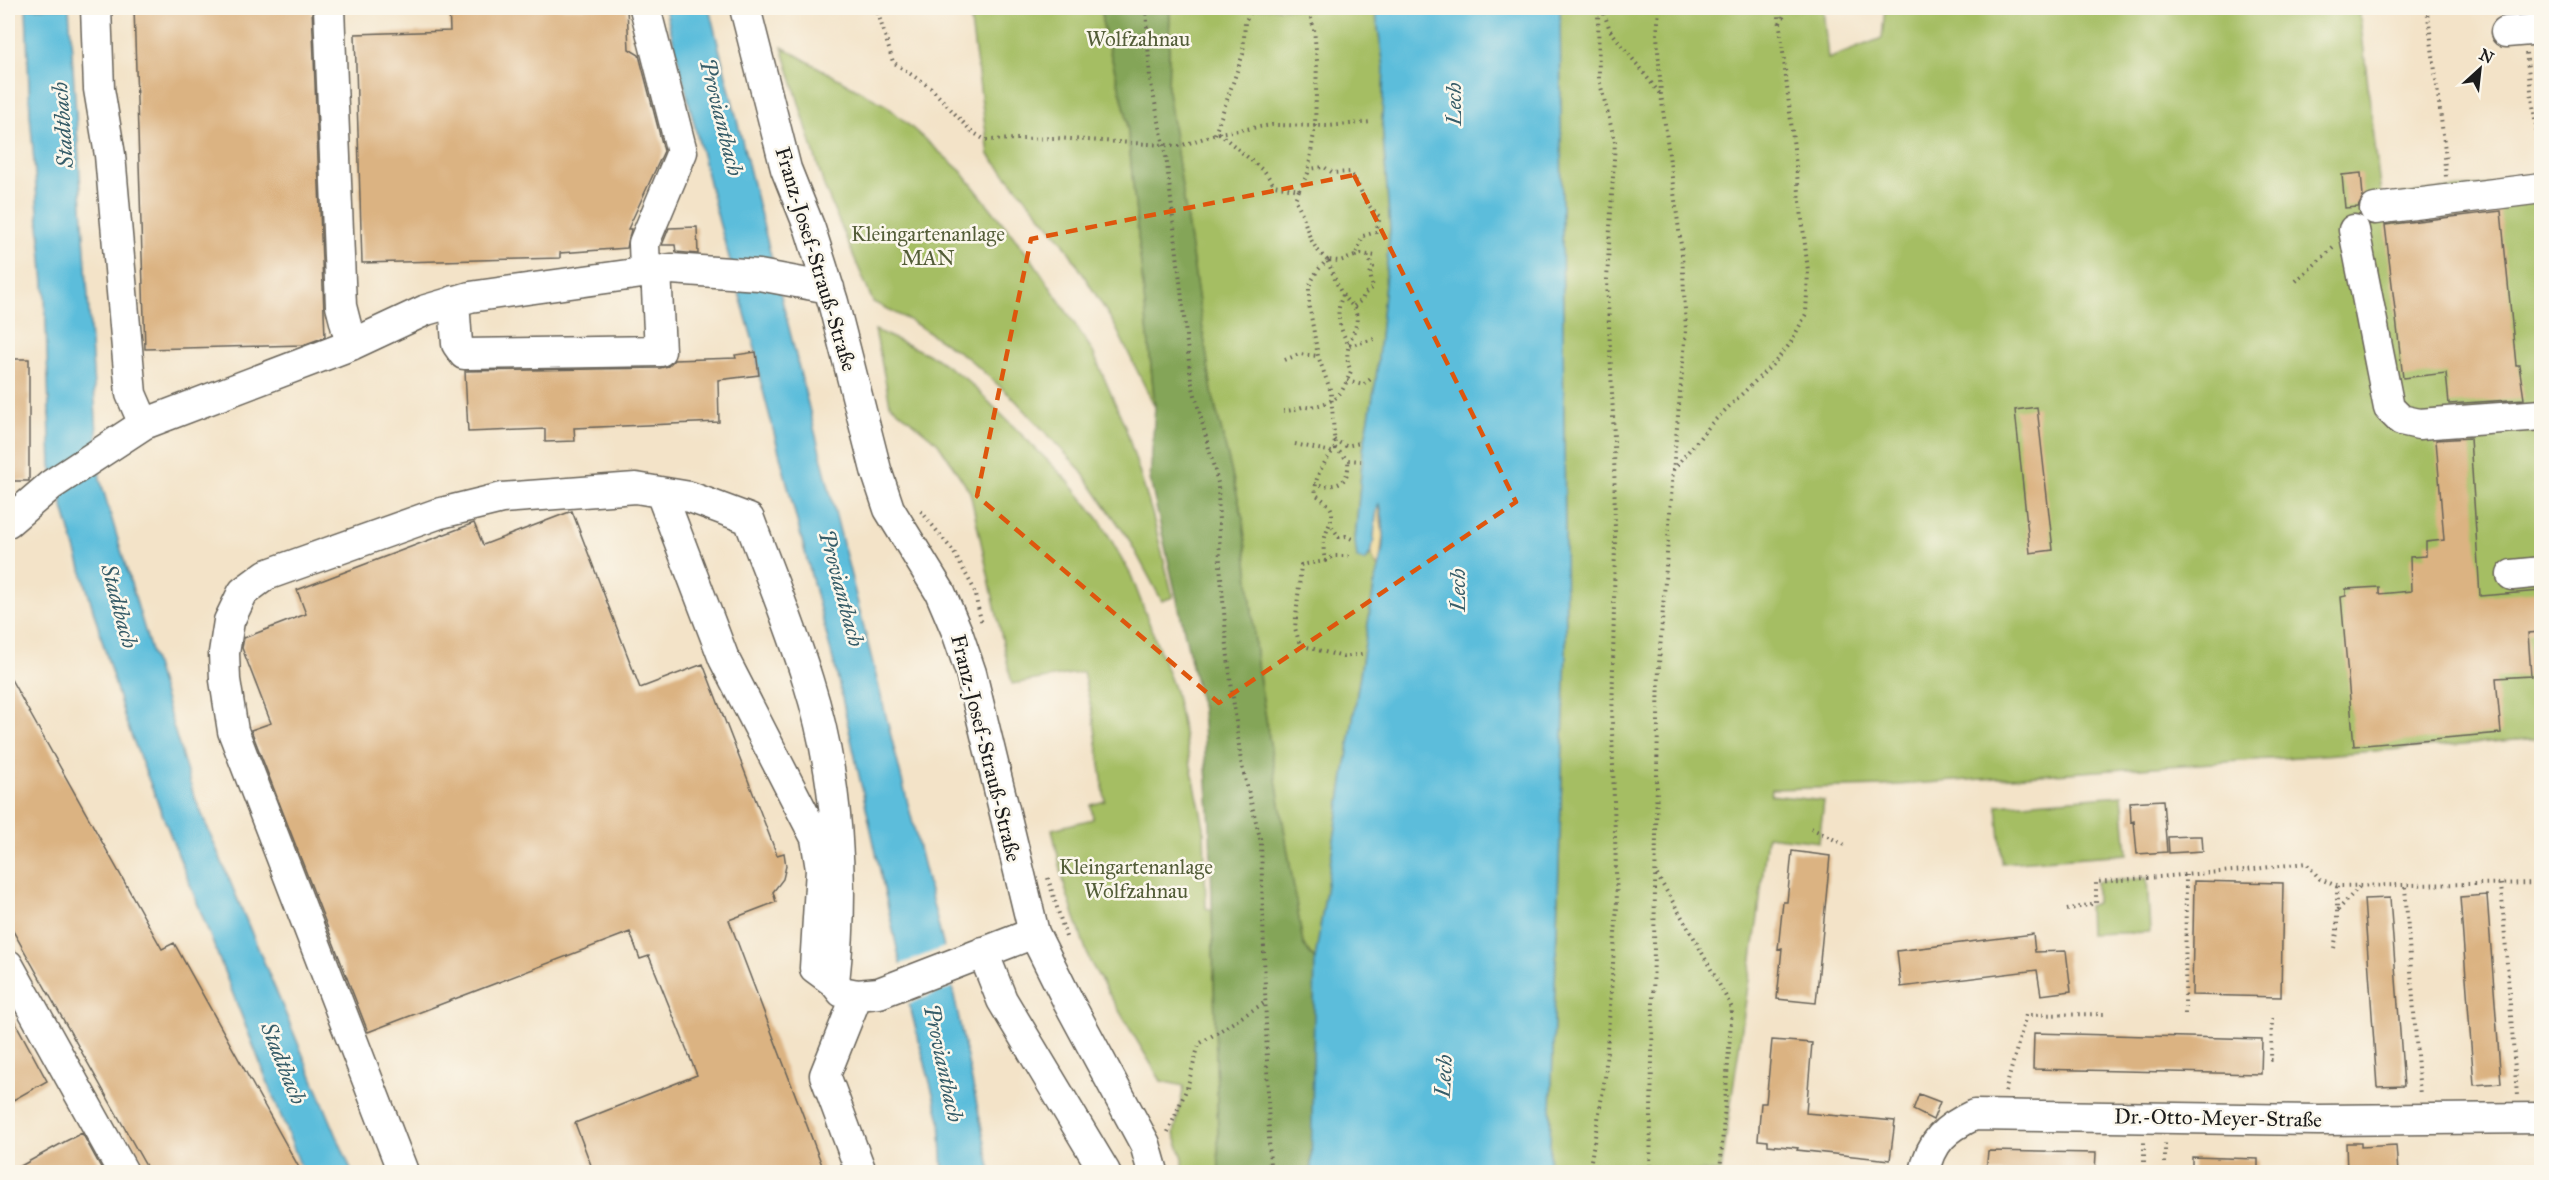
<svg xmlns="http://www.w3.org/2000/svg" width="2549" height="1180" font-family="'IM FELL Great Primer',serif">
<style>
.green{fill:#a5be63;stroke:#606d40;stroke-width:1.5}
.forest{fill:#84a559;stroke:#50603a;stroke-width:1.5}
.sand{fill:#eeda9e;stroke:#857b5d;stroke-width:1.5}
.water{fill:#5cbddb;stroke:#3c6c7c;stroke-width:1.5}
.pier{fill:#f3e3c8}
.building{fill:#dbb382}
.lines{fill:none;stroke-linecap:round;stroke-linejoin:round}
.minor-casing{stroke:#676258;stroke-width:33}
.path{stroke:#676258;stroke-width:4;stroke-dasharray:1.5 4.5;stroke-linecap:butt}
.minor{stroke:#fff;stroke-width:30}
.marked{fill:none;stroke:#de560d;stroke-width:4.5;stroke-dasharray:12 8;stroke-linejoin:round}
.labels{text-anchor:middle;stroke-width:5;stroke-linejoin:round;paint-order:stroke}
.park-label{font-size:21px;fill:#535d38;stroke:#fbf7ec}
.street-label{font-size:21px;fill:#1c1c1c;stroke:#fbf7ec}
.water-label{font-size:22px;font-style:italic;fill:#365c68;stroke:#fbf7ec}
</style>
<rect width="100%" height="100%" fill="#fbf7ec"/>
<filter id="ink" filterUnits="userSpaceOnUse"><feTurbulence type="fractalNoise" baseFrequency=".0167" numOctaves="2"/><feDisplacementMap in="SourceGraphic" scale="12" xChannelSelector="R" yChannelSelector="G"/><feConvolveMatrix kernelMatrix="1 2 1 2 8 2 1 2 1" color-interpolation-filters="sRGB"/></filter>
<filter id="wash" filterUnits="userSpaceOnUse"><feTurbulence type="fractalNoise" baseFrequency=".008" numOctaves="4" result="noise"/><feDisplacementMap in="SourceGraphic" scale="24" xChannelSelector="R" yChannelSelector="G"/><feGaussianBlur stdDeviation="1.35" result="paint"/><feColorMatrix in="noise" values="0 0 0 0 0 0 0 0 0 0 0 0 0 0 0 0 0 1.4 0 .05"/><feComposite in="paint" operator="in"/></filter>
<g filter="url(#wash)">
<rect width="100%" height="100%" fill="#f3e3c8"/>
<path class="green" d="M969 8H1102V21L1126 113 1155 407 1114 324 1063 242 989 155Z
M1170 8H1375L1384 67 1382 122 1390 229 1376 380 1363 450 1355 541 1365 561 1371 555 1379 570 1374 586 1315 960 1303 944 1257 664 1243 519 1212 392 1168 91Z
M1560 8H1823L1828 59 1882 38 1885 8H2359L2381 197 2536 179 2542 229 2541 738 2298 757 1883 786 1772 789 1771 795 1824 801 1819 842 1767 836 1758 917 1721 1172H1549L1566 649Z
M782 47 887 106 961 171 1033 261 1092 350 1125 426 1152 513 1173 597 1162 601 1128 538 1078 467 1015 400 968 358 911 321 873 302 824 186Z
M875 330 934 357 967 380 1068 481 1101 522 1131 575 1175 691 1204 827 1206 908 1212 910 1219 1172H1183V1158L1174 1134 1184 1086 1161 1081 1090 962 1065 888 1052 829 1093 819 1091 805 1105 801 1094 721 1083 672 1012 684 970 492 938 443 890 404Z
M2122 795 2127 854 2002 863 1997 805Z
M2147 878 2150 932 2089 934 2088 906 2096 903V882Z"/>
<path class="forest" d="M1102 8H1170L1168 91 1212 392 1243 519 1257 664 1303 944 1315 960 1311 1172H1219L1210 826 1202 710 1150 480 1155 407 1126 113 1102 21Z"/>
<path class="sand" d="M1379 503 1383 536 1379 570 1371 555 1376 513Z"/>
<path class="water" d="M26 8H69L100 479 193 793 352 1172H303L126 722 51 466 45 296 30 114Z
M665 8H709L944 948 991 1172H943L940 1120 909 1003 837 675 759 375 756 352 719 222Z
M1375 8H1560L1566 649 1549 1172H1311L1315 960 1374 586C1382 562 1388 528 1379 504 1372 521 1378 548 1365 561L1357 558 1355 541 1363 450 1376 380 1390 229 1382 122 1384 67Z"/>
<path class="pier" d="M947 946 955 986 906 1005 898 965Z"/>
<g id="blocks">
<path class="building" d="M134 8H312L325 337 303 345 145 349Z
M449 8H627L629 49 639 55 664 151 628 229H631L627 248 560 253V258L362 263 355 34 450 31Z
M2361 173 2363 197 2358 207 2345 208 2342 175Z
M2501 211 2516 365H2519L2524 399 2449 404 2446 373 2403 378 2385 225Z
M697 227 698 254 676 252 675 245H662L669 228Z
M756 352 759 375 718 380 719 422 574 428 575 441 545 442V429L468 432 465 371 660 368 668 366 674 360 736 358 735 355Z
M8 359H29V481H8Z
M2037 407 2053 550 2030 553 2015 410Z
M2470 438 2480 596 2541 591V632L2528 633 2531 676 2496 678 2501 733 2354 746 2341 597 2346 596V589L2379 587V594L2411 591 2410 557 2426 556V542L2444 540 2436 440Z
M572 511 640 688 703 664 777 855 784 853 786 866 783 879 773 892 776 902 729 920 825 1173H594L575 1123 697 1075 649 956 640 959 630 932 368 1032 251 730 271 723 242 648 244 638 306 614 297 590 474 523 483 545Z
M8 674 162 949 174 943 302 1173H150L8 922Z
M2163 800 2167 852 2137 854 2134 821 2131 822 2130 802Z
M2193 836H2202L2203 851 2169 853 2168 837Z
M1792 851 1830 856 1816 1003 1777 999 1782 948 1778 949 1783 902H1787Z
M2194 881 2283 883 2281 997 2192 995Z
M2487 895 2501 1083 2474 1085 2460 897Z
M2390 898 2404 1086 2377 1087 2364 899Z
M2033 934 2035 952 2066 951 2071 991 2041 995 2037 970 1901 987 1897 951Z
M8 1009 47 1081 8 1103Z
M2034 1033 2262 1039 2261 1074 2033 1069Z
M1772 1040 1812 1043 1806 1113 1895 1121 1890 1160 1797 1150 1798 1148 1768 1145V1141L1758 1140 1761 1103H1766Z
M1919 1094 1940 1102 1933 1120 1913 1110Z
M82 1133 104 1173H8L66 1141Z
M2346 1143H2361V1147L2396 1145 2398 1173H2347Z
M1988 1151 2096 1153 2095 1173H1986Z
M2192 1157 2258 1159V1173H2192Z"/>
</g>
</g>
<g filter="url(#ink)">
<use href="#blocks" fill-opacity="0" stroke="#676258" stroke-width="1.5"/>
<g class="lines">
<defs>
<path id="minor" d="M96 8 99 89 110 155 131 394 144 424
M329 8 341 306 351 345
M645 8 682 152 644 243 645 271
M745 8 786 169 810 229 833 302 876 470 889 509 940 592 957 632 971 673 1034 933 1068 1001 1145 1144 1153 1172
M2506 32 2542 29
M2375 209 2542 188
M2354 230 2389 408 2401 420 2419 424 2542 415
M454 301 457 344 464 354 660 351 656 270
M661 493 724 659 816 838 821 869 815 968 834 982
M8 522 51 485 144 424 351 345 426 310 470 297 671 269 759 275 829 288
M2512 575 2542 572
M983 952 1002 1000 1105 1172
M8 965 123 1172
M857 995 825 1075 861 1172
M403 1172 233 731 225 680 224 653 229 621 243 592 266 575 437 514 502 498 636 488 690 497 749 519C769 573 791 626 808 681 838 775 845 884 834 982L842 992 857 995 879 993 1034 933
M1925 1172C1931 1141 1946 1128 1974 1115L2319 1120 2542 1118"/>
</defs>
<use href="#minor" class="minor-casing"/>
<path class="path" d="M1146 8 1150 79 1166 155 1191 380 1218 483 1220 565 1228 658 1241 762 1261 842 1270 1172
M1602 8 1610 30 1660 94
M2427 8 2446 158
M878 13 893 62 931 88 971 131 985 140 1056 138 1180 146 1219 133 1272 125 1328 126 1372 122
M1780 23 1788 8
M2526 53 2541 164
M1219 133 1265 172 1274 185 1299 190 1295 199C1310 225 1303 238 1327 260L1317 271 1309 286V304L1318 356 1331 392 1335 448C1324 463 1313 477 1316 495 1343 512 1329 518 1324 541 1323 547 1324 555 1325 561L1301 565 1295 628 1300 645 1343 657 1362 654
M1215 134 1243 54 1245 22 1253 8
M2444 157 2446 177
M1299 190 1308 173 1315 126 1317 61 1314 29 1308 8
M1355 256 1361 254 1376 256
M2296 281 2333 248
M1343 295C1334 314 1340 328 1349 346L1374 339
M1354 306 1362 300 1364 294 1373 288 1370 274 1373 267 1367 255
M1285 360 1299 354 1318 356
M1347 381 1363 385 1372 378
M1283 411C1291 411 1295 409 1302 407 1305 406 1308 408 1311 407 1338 401 1341 396 1351 371 1339 346 1361 331 1356 313 1355 305 1349 304 1345 298 1337 288 1333 272 1327 260L1340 261 1355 256 1363 236 1376 232 1380 217C1362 202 1363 190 1350 172L1333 173 1324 167 1309 169
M1334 440 1346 446 1360 443
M1295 444 1332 452
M1335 448 1348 460 1361 461
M1673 470 1712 423 1775 362 1790 344 1806 314 1808 271 1778 8
M1314 484C1336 488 1350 485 1348 460
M921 511 953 551 973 587 982 624
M1332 527 1339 537 1346 536 1354 540
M1325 561 1334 556H1349
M2538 640 2542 639
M1811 828 1847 846
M1657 875 1693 936 1732 1008 1720 1172
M1048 878 1066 937
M2501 884 2517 1096
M2405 887 2420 1096
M2067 910 2096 903V882L2245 870 2306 863 2320 879 2337 886 2542 883
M2338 910 2359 887
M2334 948 2337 933V886
M2185 1014 2186 875
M2272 1018 2271 1060H2274
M2005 1092 2026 1015 2107 1014
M1168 1132 1187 1088 1199 1044 1264 1003
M2165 1163V1139
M2144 1168V1142
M2413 1170 2542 1169
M1589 1172 1605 1078 1617 906 1612 730 1615 538 1614 438 1607 280 1615 142 1599 79 1598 8
M1650 1172 1659 664 1673 470 1686 330 1682 253 1661 94 1657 35 1659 8
M1715 1172 1720 1170 1738 1172"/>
<use href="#minor" class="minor"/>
</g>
</g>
<path class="marked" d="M1354 175 1516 502 1219 703 977 496 1031 239Z"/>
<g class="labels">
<g class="park-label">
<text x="1138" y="46">Wolfzahnau</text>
<text x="928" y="241">Kleingartenanlage<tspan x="928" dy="24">MAN</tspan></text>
<text x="1136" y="874">Kleingartenanlage<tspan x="1136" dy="24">Wolfzahnau</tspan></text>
</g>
<g class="street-label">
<text transform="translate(816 259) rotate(73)" y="7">Franz-Josef-Strauß-Straße</text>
<text transform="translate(986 748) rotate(76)" y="7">Franz-Josef-Strauß-Straße</text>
<text transform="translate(2218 1118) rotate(1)" y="7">Dr.-Otto-Meyer-Straße</text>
</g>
<g class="water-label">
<text transform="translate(1453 104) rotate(-90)" y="8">Lech</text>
<text transform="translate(722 117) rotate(76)" y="8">Proviantbach</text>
<text transform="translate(62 125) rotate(-94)" y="8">Stadtbach</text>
<text transform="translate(842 588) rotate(75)" y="8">Proviantbach</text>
<text transform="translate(1457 590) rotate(-90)" y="8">Lech</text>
<text transform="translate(120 606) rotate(75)" y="8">Stadtbach</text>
<text transform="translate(284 1063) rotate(68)" y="8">Stadtbach</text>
<text transform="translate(944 1063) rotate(78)" y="8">Proviantbach</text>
<text transform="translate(1443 1076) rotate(-87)" y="8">Lech</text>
</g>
</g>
<rect width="2549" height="1180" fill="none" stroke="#fbf7ec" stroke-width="30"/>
<g transform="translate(2480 69) rotate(27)" stroke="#fbf7ec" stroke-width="4.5" paint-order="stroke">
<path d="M0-4.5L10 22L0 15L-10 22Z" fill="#1c1c1c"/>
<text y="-9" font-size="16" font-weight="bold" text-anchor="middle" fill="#1c1c1c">N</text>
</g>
</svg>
